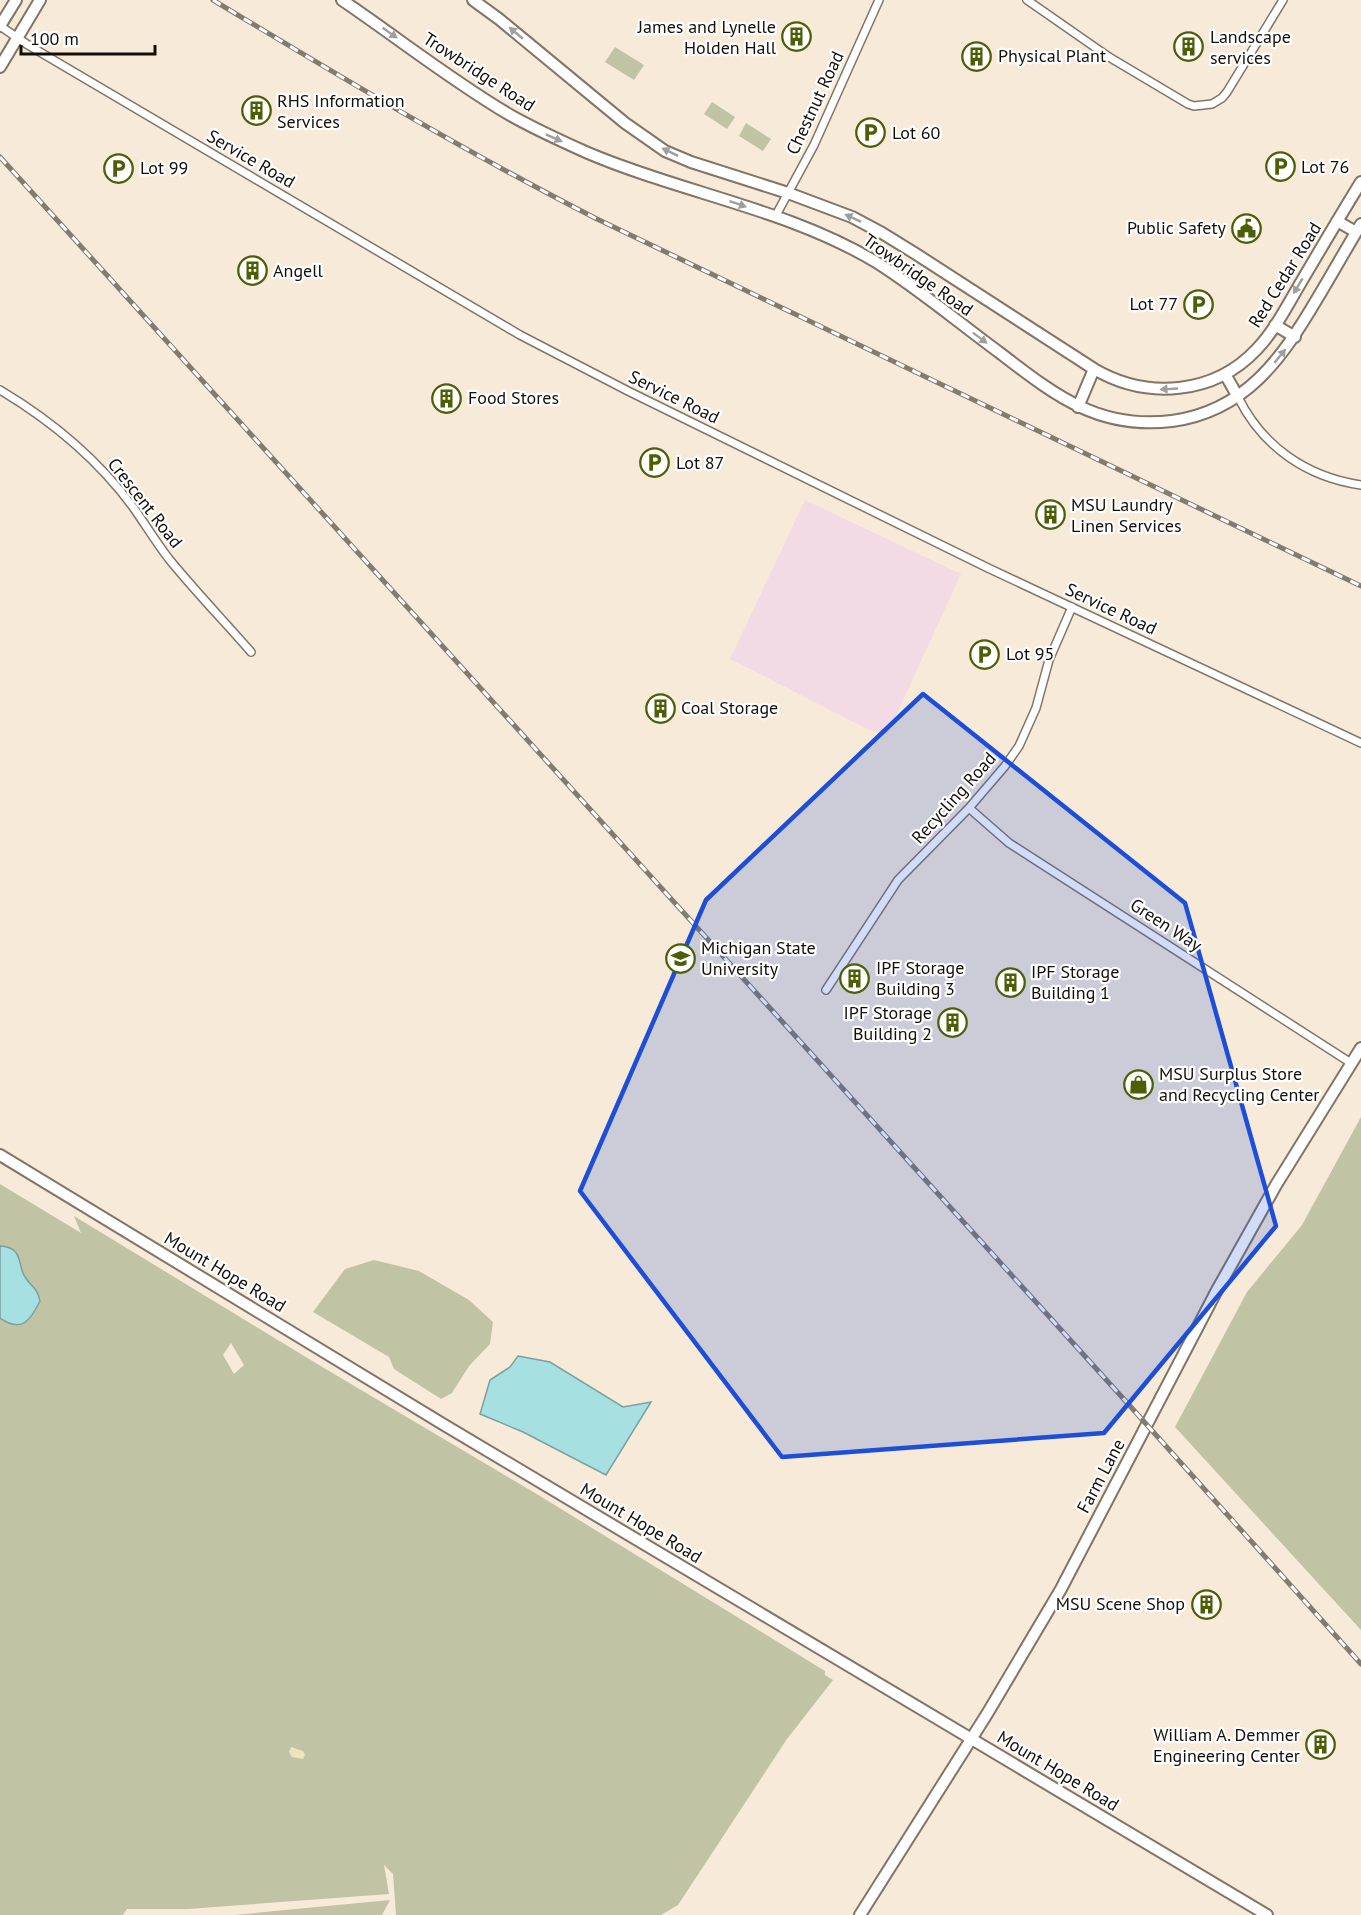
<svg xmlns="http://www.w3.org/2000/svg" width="1361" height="1915" font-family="'PT Sans',sans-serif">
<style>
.industrial{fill:#f3dbe5}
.green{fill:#c0c4a4;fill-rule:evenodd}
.sand{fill:#ede3be}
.water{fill:#a6e0e0;stroke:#7aa1a0;stroke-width:1.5}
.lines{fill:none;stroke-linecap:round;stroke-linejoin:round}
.street-casing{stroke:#817566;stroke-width:10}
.secondary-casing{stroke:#817566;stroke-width:14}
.street{stroke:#fff;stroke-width:7}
.secondary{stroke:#fff;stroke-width:10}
.rail-casing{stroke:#847b6f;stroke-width:5}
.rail{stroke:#fff;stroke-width:3;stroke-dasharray:9;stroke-linecap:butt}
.oneway{fill:#a19f9d}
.marked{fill:#1d4ed8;fill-opacity:0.2;stroke:#1d4ed8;stroke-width:4.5;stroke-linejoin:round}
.labels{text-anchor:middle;stroke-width:4.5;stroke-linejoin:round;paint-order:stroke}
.poi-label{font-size:18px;fill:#130f09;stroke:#fff;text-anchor:start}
.street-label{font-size:18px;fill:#130f09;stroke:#fff}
</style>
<rect width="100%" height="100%" fill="#f8ead9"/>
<path class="industrial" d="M805 500 961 574 887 735 869 730 730 659Z"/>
<path class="green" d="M615 47 644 65 634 80 605 62Z
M712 102 735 117 727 129 704 114Z
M746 123 771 139 763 151 739 136Z
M1361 1117V1630L1175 1427 1247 1292 1302 1225Z
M0 1184 81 1233 74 1216 319 1365 540 1496 825 1671V1675L833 1680 787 1739 678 1905 661 1915H396L393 1874 384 1865 389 1894 188 1909H127L123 1915H0ZM231 1343 244 1365 234 1374 223 1355Z
M374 1260 419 1271 469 1300 493 1322 490 1344 469 1366 452 1393 441 1399 394 1369 389 1357 313 1312 345 1269Z
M390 1900 382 1915H234Z"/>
<path class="sand" d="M291 1747 303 1751 305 1755 303 1759 292 1757 289 1752Z"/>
<path class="water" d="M0 1246C24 1247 17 1265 25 1277 32 1288 37 1287 40 1301 30 1321 22 1333 0 1318Z
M518 1356 550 1362 623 1407 651 1402 606 1475 523 1432 480 1414 490 1380 510 1367Z"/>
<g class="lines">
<defs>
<path id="street" d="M1027 0 1109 57 1188 104 1194 106 1212 104 1222 98 1227 92 1283 0
M0 26 28 45 520 335 628 391 988 568 1361 743
M775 217 814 145 879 0
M0 390C52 421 96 457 133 507 145 524 156 542 169 559 195 591 224 621 251 652
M1238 397C1262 446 1306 477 1361 485
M969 808 1009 843 1351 1063
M826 990 898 880 969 808 1005 766 1019 746 1036 708 1049 660 1072 607"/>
<path id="secondary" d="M342 0C398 38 452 81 510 115 535 129 561 141 588 153 682 193 788 209 876 262 919 289 959 323 1000 353 1055 395 1098 430 1172 421 1246 411 1282 358 1317 299 1332 274 1346 249 1361 224
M473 0 499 19 625 123 665 151 691 162 788 193 852 217 882 233 916 254 1094 369C1147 400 1214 395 1257 349 1275 330 1287 306 1300 284 1320 250 1340 216 1361 182
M0 26 16 0
M0 67 40 0
M1337 221 1356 232
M1275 325 1295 337
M1225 374 1238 397
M1078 407 1094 369
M0 1155 446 1426 1267 1915
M860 1915 987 1714 1061 1589 1216 1292 1276 1185 1361 1048"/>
</defs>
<use href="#street" class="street-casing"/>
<use href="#secondary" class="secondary-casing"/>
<use href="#street" class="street"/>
<use href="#secondary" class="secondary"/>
<defs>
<path id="rail" d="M213 0C339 76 464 151 595 218L1361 586
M0 157 1130 1406 1361 1664"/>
</defs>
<use href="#rail" class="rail-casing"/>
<use href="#rail" class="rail"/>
</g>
<defs><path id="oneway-solid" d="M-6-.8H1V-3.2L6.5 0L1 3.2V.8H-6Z" transform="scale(1.5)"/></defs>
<g class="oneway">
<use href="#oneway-solid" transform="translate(390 33) rotate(35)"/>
<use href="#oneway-solid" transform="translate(516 33) rotate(-140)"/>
<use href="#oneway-solid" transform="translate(554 138) rotate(24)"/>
<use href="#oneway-solid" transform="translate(670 152) rotate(-154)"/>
<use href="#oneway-solid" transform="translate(738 204) rotate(19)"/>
<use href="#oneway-solid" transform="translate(853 218) rotate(-155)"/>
<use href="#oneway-solid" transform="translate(1298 286) rotate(121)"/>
<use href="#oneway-solid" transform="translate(980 338) rotate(37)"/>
<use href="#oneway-solid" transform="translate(1280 356) rotate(-51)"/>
<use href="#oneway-solid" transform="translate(1169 389) rotate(177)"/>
</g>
<path class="marked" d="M923 694 1185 903 1276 1226 1104 1433 782 1457 580 1191 706 900Z"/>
<defs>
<symbol id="building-ring" viewBox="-11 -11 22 22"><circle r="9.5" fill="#fff" stroke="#4c5f05" stroke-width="1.5"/><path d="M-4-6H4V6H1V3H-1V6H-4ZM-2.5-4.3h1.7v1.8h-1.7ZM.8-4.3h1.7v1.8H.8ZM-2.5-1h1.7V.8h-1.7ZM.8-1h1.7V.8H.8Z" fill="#4c5f05"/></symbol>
<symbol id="parking-ring" viewBox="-11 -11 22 22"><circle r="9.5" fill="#fff" stroke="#4c5f05" stroke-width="1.5"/><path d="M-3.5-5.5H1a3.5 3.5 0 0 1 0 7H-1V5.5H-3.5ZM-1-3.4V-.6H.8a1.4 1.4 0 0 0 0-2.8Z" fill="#4c5f05"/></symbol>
<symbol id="civic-ring" viewBox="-11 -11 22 22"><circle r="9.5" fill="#fff" stroke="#4c5f05" stroke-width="1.5"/><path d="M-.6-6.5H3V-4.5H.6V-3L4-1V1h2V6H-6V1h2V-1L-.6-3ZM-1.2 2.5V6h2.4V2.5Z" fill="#4c5f05"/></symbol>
<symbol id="university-ring" viewBox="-11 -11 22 22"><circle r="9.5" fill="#fff" stroke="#4c5f05" stroke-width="1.5"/><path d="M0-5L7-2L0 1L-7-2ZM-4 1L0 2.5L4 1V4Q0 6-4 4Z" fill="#4c5f05"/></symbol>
<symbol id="shop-ring" viewBox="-11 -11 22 22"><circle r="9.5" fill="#fff" stroke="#4c5f05" stroke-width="1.5"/><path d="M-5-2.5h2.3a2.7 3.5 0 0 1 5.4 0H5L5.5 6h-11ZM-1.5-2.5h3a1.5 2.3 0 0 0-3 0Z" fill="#4c5f05"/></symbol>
</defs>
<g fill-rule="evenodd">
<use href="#building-ring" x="780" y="20" width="33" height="33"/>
<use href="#building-ring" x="1172" y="30" width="33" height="33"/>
<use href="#building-ring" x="960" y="40" width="33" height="33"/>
<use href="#building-ring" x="240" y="94" width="33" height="33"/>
<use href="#parking-ring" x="854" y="116" width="33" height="33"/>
<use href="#parking-ring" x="1264" y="150" width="33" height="33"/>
<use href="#parking-ring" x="102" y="152" width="33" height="33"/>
<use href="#civic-ring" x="1230" y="212" width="33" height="33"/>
<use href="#building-ring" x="236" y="254" width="33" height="33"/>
<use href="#parking-ring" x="1182" y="288" width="33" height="33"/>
<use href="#building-ring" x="430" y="382" width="33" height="33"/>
<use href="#parking-ring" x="638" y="446" width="33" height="33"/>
<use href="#building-ring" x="1034" y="498" width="33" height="33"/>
<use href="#parking-ring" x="968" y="638" width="33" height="33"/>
<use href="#building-ring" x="644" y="692" width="33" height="33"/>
<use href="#university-ring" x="664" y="942" width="33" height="33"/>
<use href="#building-ring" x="838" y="962" width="33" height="33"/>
<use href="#building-ring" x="994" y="966" width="33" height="33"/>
<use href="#building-ring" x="936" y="1006" width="33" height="33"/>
<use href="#shop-ring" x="1122" y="1068" width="33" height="33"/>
<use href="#building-ring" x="1190" y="1588" width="33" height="33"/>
<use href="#building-ring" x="1304" y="1728" width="33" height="33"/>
</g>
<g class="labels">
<g class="poi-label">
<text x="776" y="33" text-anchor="end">James and Lynelle<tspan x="776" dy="21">Holden Hall</tspan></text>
<text x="1210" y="43">Landscape<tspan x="1210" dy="21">services</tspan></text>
<text x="998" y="62">Physical Plant</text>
<text x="277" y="107">RHS Information<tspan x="277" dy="21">Services</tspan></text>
<text x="892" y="139">Lot 60</text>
<text x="1301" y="173">Lot 76</text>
<text x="140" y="174">Lot 99</text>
<text x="1226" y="234" text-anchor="end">Public Safety</text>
<text x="273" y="277">Angell</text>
<text x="1178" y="310" text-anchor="end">Lot 77</text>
<text x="468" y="404">Food Stores</text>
<text x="676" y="469">Lot 87</text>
<text x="1071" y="511">MSU Laundry<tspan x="1071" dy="21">Linen Services</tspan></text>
<text x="1006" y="660">Lot 95</text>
<text x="681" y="714">Coal Storage</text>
<text x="701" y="954">Michigan State<tspan x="701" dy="21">University</tspan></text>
<text x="876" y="974">IPF Storage<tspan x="876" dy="21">Building 3</tspan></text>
<text x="1031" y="978">IPF Storage<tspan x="1031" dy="21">Building 1</tspan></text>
<text x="932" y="1019" text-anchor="end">IPF Storage<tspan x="932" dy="21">Building 2</tspan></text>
<text x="1159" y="1080">MSU Surplus Store<tspan x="1159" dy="21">and Recycling Center</tspan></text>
<text x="1185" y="1610" text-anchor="end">MSU Scene Shop</text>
<text x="1300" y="1741" text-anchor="end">William A. Demmer<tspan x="1300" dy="21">Engineering Center</tspan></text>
</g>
<g class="street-label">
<text transform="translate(479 72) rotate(33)" y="6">Trowbridge Road</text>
<text transform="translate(815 103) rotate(-65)" y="6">Chestnut Road</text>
<text transform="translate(251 159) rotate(30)" y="6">Service Road</text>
<text transform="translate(918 275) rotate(35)" y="6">Trowbridge Road</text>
<text transform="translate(1285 275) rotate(-58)" y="6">Red Cedar Road</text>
<text transform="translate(674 397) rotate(26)" y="6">Service Road</text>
<text transform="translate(145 503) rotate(52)" y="6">Crescent Road</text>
<text transform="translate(1111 609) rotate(25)" y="6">Service Road</text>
<text transform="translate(954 798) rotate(-48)" y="6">Recycling Road</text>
<text transform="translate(1166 925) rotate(33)" y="6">Green Way</text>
<text transform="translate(225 1272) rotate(31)" y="6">Mount Hope Road</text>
<text transform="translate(1101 1476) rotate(-62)" y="6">Farm Lane</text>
<text transform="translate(641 1523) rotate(31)" y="6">Mount Hope Road</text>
<text transform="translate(1058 1771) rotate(31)" y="6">Mount Hope Road</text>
</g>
</g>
<path d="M21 45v9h134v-9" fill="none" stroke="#130f09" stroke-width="3"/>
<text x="30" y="45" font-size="18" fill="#130f09" stroke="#ffffff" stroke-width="4.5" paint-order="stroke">100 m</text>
</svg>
